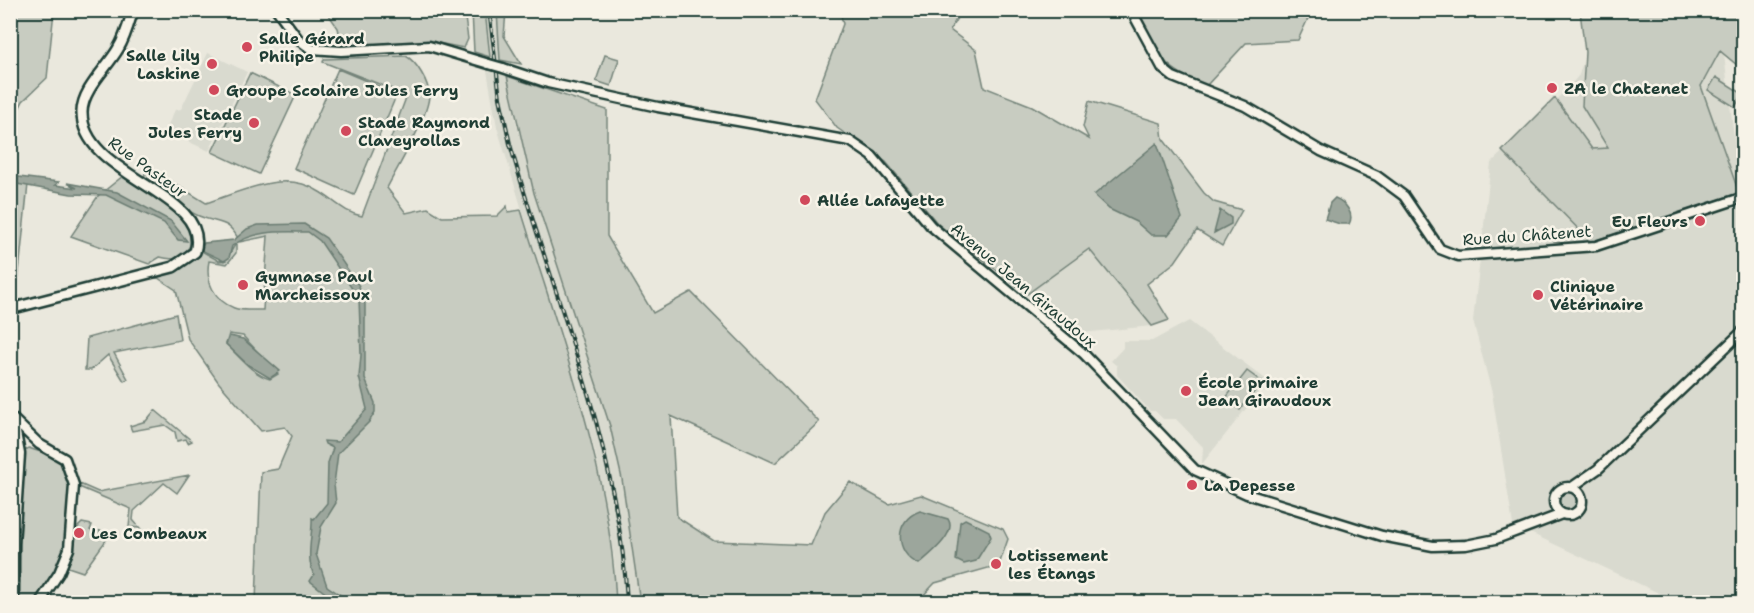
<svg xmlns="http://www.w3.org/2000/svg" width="1754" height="613" font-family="'Shantell Sans',sans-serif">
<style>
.built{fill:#d9dacf}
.green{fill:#c8ccc1;stroke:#74847a;stroke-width:1.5;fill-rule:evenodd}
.water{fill:#9ca69c;stroke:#6a7c72;stroke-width:1.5}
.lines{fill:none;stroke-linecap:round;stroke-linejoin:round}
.tertiary-casing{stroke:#1f3d34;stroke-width:13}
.secondary-casing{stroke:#1f3d34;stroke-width:14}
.tertiary{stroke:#f7f3e8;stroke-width:8}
.secondary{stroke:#f7f3e8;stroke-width:9}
.rail-casing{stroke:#1f3d34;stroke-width:4}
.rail{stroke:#f7f3e8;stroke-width:1.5;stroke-dasharray:4.5;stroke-linecap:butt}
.tertiary-bridge-casing{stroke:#1f3d34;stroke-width:13;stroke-linecap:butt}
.tertiary-bridge{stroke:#f7f3e8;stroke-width:8}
.poi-dot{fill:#d1495b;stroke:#f7f3e8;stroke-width:2}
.labels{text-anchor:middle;stroke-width:5;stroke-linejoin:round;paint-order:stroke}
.poi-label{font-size:16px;font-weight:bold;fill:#1f3d34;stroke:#f7f3e8;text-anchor:start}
.street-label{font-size:16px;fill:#1f3d34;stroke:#f7f3e8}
</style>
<rect width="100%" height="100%" fill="#eae8dd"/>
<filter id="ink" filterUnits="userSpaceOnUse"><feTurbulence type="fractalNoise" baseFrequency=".0167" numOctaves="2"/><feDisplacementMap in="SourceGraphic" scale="12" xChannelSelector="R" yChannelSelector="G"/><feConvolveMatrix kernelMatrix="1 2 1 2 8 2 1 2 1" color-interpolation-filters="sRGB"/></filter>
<g filter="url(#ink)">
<path class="built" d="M485 11H497L500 60 490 57Z
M1664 11 1724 54 1740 188 1744 196 1743 591 1727 602H1678L1513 525 1492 393 1473 321 1491 163 1569 87 1579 75 1583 62 1582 106Z
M208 53 247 72 209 151 165 131 175 110 181 109Z
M487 71 507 76 517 126 610 426 622 479 640 602H616L614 557 595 451 497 127Z
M1089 249 1152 326 1071 334 1027 294Z
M1189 321 1268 381 1202 464 1203 447 1176 419H1163L1155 411H1150L1117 375V366L1111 361 1123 348V341H1152Z"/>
<path class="green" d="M1312 10 1298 40 1246 43 1206 86C1158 66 1160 55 1136 11Z
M11 11H54L47 78 23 101 16 115 15 132 11 141Z
M326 11H464L468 39 464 48 433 42 343 48 338 28Z
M472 11H485L490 57 474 52Z
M497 11H506L504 36 521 64 500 60Z
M840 11H961L950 30 976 50 984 87 1032 106 1089 139 1083 127 1089 101 1161 123 1163 139 1204 193 1214 202 1242 210 1222 246 1197 230 1175 262 1147 284 1169 320 1152 326 1089 249 1027 294 938 224 886 162 837 128 815 99 843 24Z
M1580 11H1743V62L1737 65 1720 51 1701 86 1739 193 1591 242 1502 151 1555 98 1592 149 1608 148 1582 106 1585 52Z
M605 55 619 59 611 86 596 81Z
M406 56C417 62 429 83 429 95 429 116 397 168 387 188L406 213 428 208 442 217 497 216 507 206 508 212 521 210C560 338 610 467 616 602H256L261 472 278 469 292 436 285 427 261 431 219 383 188 339 176 290 158 278 147 279C168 274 187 269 200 250L219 261 226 260 236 243V253L227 264 209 261C205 281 214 300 234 308 242 311 254 310 263 310L268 236 240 242C228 218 220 225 199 216 180 208 161 192 144 180L146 166 206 203C240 192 284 169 318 191 334 200 344 213 362 216L407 95 323 62 324 59ZM229 334 243 336 278 374 270 379C252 374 239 356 226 344Z
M338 69 397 94 354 195 294 168Z
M250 73 296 95 259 174 212 152Z
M507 76 607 110V236L653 313 691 292 819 422 775 463 671 416 677 517 714 541 811 545 825 512 850 482 889 504 921 495 1003 529 1008 539 999 565 935 583 917 602H640L622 479 610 426 534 193Z
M1716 77 1743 94 1735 107 1708 90Z
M123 176C141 189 214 225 185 252 176 260 171 260 160 257L149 264 71 236 98 196Z
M11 182 28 184 16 301 11 302Z
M176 314 180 340 114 353 128 379 124 381 108 355 91 370H85L87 338Z
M1247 371 1262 382 1240 410 1225 399Z
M155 410 192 441 188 443 186 439 177 441 175 432 165 425 132 431 130 426 146 421Z
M29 448C38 452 53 454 60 460 78 477 71 533 63 555 57 572 45 587 35 602H18L23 452Z
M189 475 177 493 164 483 134 511 133 520 140 528 129 527 131 509 79 487 80 484 98 492Z
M1558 501a10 10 0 1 1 20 0a10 10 0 1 1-20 0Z
M82 523 92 525 90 530 112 532 83 572 68 567 78 527Z"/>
<path class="water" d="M1157 143 1182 218 1168 235H1151L1136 222 1109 209 1094 195Z
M11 176 59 182 55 185 77 188 67 183 117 192 171 221 187 241 178 240 164 223 106 195 71 194 17 184 11 182Z
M1335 198C1345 202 1355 214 1349 224H1340L1325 219 1330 203Z
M1220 210 1231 218V224L1214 233Z
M304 224 326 238 359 286 365 304V379L375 403V412L369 422 338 453 334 484 336 503 321 527 316 554 327 586 351 602H337L310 581 314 575C305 558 313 535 312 518L314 519 327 503 328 463 333 448 325 444 324 441 338 442 367 409 359 377 361 355 359 299 320 241 308 232C282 232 255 229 232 246L229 258 224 261 201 250 204 243 234 240 247 229 258 225Z
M230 336 243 339 280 371 270 378 248 365 226 344Z
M920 511 948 519C958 533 929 555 919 564 894 553 894 520 920 511Z
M965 519 989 531 991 537 976 561 964 564 956 560 960 522Z"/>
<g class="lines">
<defs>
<path id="tertiary" d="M277 10 299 40 311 49 341 51 429 46 489 64
M1131 10 1163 69 1173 77 1245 106 1321 151 1377 176 1404 196 1440 249 1458 256 1596 246 1744 197
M503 68 548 83 658 107 850 141 872 156 931 226 1084 354 1195 470 1247 494 1382 536 1433 546 1466 545 1496 539 1562 514
M10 416 39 444 65 459 74 485 69 549 59 573 40 602
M14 422 20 454 14 544V602
M1554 501a14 14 0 1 1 28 0a14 14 0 1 1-28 0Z
M1572 487 1598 469 1744 330"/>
<path id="secondary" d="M10 309 173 267 195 252C213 193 81 177 82 112 82 90 107 68 118 49 125 38 129 23 133 10"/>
</defs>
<use href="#tertiary" class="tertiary-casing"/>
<use href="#secondary" class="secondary-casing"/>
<use href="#tertiary" class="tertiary"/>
<use href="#secondary" class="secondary"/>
<defs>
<path id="rail" d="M489 10 500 98 510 144C552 296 619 443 627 602"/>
</defs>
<use href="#rail" class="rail-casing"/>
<use href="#rail" class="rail"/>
<defs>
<path id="tertiary-bridge" d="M489 64 503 68"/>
</defs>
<use href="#tertiary-bridge" class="tertiary-bridge-casing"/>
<use href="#tertiary-bridge" class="tertiary-bridge"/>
</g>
</g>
<g class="poi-dot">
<circle cx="247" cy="47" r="6"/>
<circle cx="212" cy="64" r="6"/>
<circle cx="1552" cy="88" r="6"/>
<circle cx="214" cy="90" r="6"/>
<circle cx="254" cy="123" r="6"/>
<circle cx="346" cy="131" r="6"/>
<circle cx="805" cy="200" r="6"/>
<circle cx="1700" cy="221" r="6"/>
<circle cx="243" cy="285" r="6"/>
<circle cx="1538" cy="295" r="6"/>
<circle cx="1186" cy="391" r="6"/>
<circle cx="1192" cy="485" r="6"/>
<circle cx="79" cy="533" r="6"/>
<circle cx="996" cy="564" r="6"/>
</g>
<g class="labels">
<g class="poi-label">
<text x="259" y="44">Salle Gérard<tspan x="259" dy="18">Philipe</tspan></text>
<text x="200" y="61" text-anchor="end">Salle Lily<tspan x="200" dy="18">Laskine</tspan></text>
<text x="1564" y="94">ZA le Chatenet</text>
<text x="226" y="96">Groupe Scolaire Jules Ferry</text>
<text x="242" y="120" text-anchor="end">Stade<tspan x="242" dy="18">Jules Ferry</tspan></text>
<text x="358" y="128">Stade Raymond<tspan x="358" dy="18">Claveyrollas</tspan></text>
<text x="817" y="206">Allée Lafayette</text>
<text x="1688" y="227" text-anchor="end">Eu Fleurs</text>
<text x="255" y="282">Gymnase Paul<tspan x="255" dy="18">Marcheissoux</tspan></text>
<text x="1550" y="292">Clinique<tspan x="1550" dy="18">Vétérinaire</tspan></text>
<text x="1198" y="388">École primaire<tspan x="1198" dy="18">Jean Giraudoux</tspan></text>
<text x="1204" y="491">La Depesse</text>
<text x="91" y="539">Les Combeaux</text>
<text x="1008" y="561">Lotissement<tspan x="1008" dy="18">les Étangs</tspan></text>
</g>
<g class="street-label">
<text transform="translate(148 167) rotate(36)" y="6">Rue Pasteur</text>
<text transform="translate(1527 235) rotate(-4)" y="6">Rue du Châtenet</text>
<text transform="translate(1024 285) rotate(40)" y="6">Avenue Jean Giraudoux</text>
</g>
</g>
<rect width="1754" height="613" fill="none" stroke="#f7f3e8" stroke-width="36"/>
<rect x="18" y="18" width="1718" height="577" fill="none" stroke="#1f3d34" stroke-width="2" filter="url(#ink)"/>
</svg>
